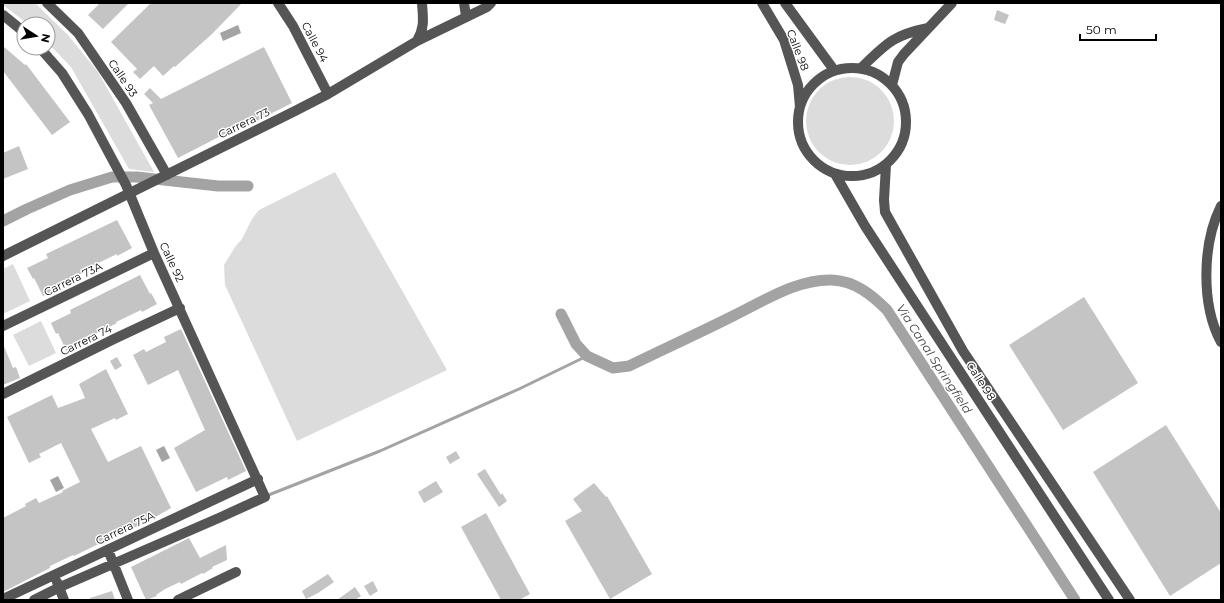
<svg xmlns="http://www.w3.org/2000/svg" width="1224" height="603" font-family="Montserrat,sans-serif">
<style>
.green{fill:#dcdcdc}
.water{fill:#a3a3a3}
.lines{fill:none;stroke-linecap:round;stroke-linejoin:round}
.stream{stroke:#a3a3a3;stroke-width:3}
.canal{stroke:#a3a3a3;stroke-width:11}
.building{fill:#c4c4c4}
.minor{stroke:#555;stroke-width:10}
.labels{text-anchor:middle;stroke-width:3;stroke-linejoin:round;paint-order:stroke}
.street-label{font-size:11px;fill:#000;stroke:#fff}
.water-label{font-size:12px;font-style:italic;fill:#444;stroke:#fff}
</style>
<rect width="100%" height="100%" fill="#fff"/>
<path class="green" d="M3 3H35L68 35 98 72 154 172 129 169 71 67 48 43V24H28L3 5Z
M806 121a44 44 0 1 1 88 0a44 44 0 1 1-88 0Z
M335 172 447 370 297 441 225 285 224 265 235 247 242 239 252 219 259 210Z
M13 264 30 301 3 314V269Z
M41 321 56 353 29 366 13 335Z"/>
<path class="water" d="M238 25 241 33 223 41 220 33Z
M164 446 170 458 162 462 156 450Z
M58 476 64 488 56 492 50 480Z"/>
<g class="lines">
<path class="stream" d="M266 496 380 451 519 389 587 356"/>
<path class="canal" d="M3 221 27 209 70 190 112 177H137L218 186H248
M561 314 576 344 587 356 613 368 629 366C664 349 699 333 733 316 764 301 797 279 832 280 855 281 872 295 887 310L1075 600"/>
</g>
<path class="building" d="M100 3H129L103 29 88 15Z
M151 3H242L212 34 175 67 174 66 163 76 154 66 140 79 133 72 137 69 111 42Z
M997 10 1009 15 1005 24 994 20Z
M3 46 25 65 26 64 70 122 52 135 3 71Z
M264 47 292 103 241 129 240 126 178 158 149 105 153 103 144 94 150 88 161 99Z
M19 146 28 169 3 179V153Z
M117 220 132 248 117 256V254L92 266 93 268 55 286 57 290 43 296 34 278 33 279 27 268 48 258 46 254Z
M140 275 150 294 151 293 157 304 142 312 141 310 116 322 117 323 79 342 81 345 67 352 58 333 56 334 51 323 71 313 70 310Z
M1084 297 1138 383 1063 430 1009 345Z
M181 329 246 471 228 480 227 477 196 492 174 448 205 430 178 370 148 385 133 355 144 349 146 352 166 342 164 337Z
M3 344 13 368 16 367 20 378 3 385Z
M117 357 122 366 115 370 110 361Z
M106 369 128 414 116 420 115 418 91 429 108 462 141 446 171 508 145 523 123 532 74 556 73 555 50 566V568L3 592V518L26 506 25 504 36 498 39 503 63 492 62 491 80 482 61 443 39 454 41 457 29 463 7 417 52 395 58 408 85 398 79 384Z
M1166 425 1221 513V563L1170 596 1093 472Z
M456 451 460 458 450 464 446 457Z
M485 469 501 495 502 493 507 501 499 507 477 474Z
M436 481 443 492 424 503 418 492Z
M594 483 606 497 607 496 652 574 610 599 565 521 582 511 573 499Z
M486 513 530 594 519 600H501L461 527Z
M189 538 200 558 226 545 227 560 212 567 213 568 203 574 202 573 181 584 180 582 165 589 156 595 157 596 146 600 131 567Z
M328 574 334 582 318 593 306 599 302 591Z
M373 581 378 591 370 596 364 586Z
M355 587 361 596 355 600H337Z
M112 591 115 600H90V598Z"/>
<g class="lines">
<path class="minor" d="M47 3 78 33 126 103 167 175
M278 3 293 26 328 94
M464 3 466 16
M762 3 784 40 798 85 800 107
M785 3 834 70
M3 15 24 32
M417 41C425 27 423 18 422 3
M798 122a54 54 0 1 1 108 0a54 54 0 1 1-108 0Z
M861 68C886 44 893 35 928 28
M892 85 898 62 904 54 952 3
M886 165 884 200 885 212 963 351 1130 600
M835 174 865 226 1109 600
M1221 206C1202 244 1201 305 1221 342
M3 256 295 111 328 94 417 41 487 7 491 3
M3 326 154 253
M3 394 114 339 180 308
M108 550 128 600
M57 582 64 600
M3 599 258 479
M34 600 60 587 221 517 265 497 154 253 126 185 88 114 62 73 40 48
M178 600 236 572"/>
</g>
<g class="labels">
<g class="street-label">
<text transform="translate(315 42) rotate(62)" y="4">Calle 94</text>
<text transform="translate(798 50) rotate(69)" y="4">Calle 98</text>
<text transform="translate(123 78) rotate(56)" y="4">Calle 93</text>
<text transform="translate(244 123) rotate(-26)" y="4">Carrera 73</text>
<text transform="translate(172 262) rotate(65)" y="4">Calle 92</text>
<text transform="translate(73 279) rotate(-26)" y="4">Carrera 73A</text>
<text transform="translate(86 340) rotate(-26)" y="4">Carrera 74</text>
<text transform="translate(981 381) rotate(57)" y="4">Calle 98</text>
<text transform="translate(125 528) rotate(-25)" y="4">Carrera 75A</text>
</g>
<g class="water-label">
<text transform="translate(934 359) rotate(57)" y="4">Via Canal Springfield</text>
</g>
</g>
<rect width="1224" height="603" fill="none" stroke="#000000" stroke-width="8"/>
<g transform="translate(36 36) rotate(102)"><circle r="19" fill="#ffffff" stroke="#999999"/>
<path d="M0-3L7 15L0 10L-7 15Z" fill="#000000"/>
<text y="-6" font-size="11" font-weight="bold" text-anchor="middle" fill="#000000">N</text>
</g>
<path d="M1080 34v6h76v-6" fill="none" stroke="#000000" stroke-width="2"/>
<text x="1086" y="34" font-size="12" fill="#000000" stroke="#ffffff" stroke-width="3" paint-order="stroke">50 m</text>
</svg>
